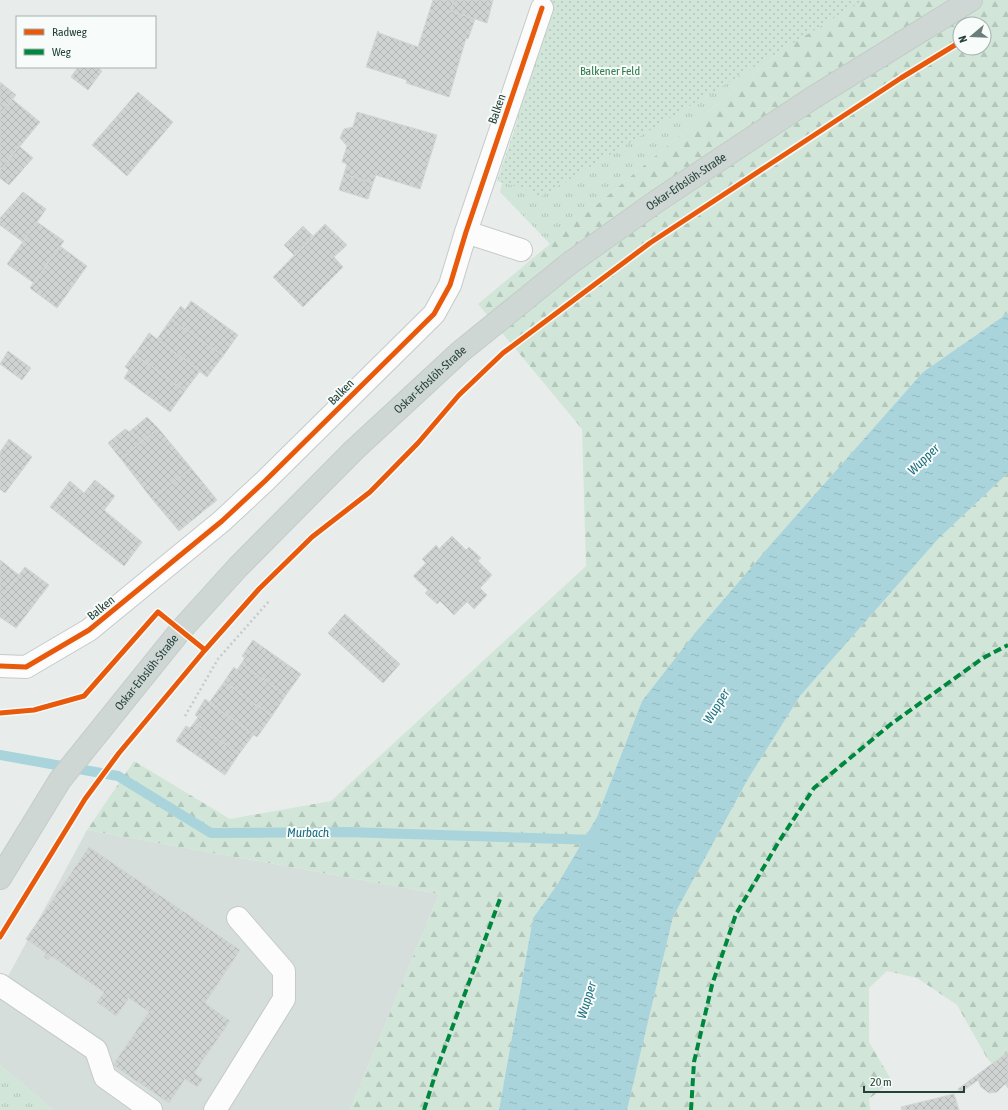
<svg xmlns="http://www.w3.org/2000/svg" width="1008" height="1110" font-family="'Asap Condensed',sans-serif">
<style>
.built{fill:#d6dedb}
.grass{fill:url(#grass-tufts)}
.forest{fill:url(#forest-firs);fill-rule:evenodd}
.park{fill:url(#park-dots)}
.water{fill:url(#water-ripples)}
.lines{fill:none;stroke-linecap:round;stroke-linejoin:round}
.stream{stroke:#a9d4db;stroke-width:10}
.building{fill:url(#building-cross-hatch);stroke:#d1d6d4}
.minor-casing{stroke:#c5cac8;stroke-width:24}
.major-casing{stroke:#c3ccc9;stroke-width:24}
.path{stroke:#c3ccca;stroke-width:2.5;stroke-dasharray:2 3;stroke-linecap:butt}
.minor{stroke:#fcfcfc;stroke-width:22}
.major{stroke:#cfd7d5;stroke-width:22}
.quiet{stroke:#00873e;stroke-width:4;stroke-dasharray:8 4;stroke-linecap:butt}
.cycleway-casing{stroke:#f7fbf9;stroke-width:8}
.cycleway{stroke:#e8590c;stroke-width:5}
.labels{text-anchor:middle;stroke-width:4;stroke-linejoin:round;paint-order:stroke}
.park-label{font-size:12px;fill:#2d7a4b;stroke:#f7fbf9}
.street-label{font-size:12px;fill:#24423a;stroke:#f7fbf9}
.water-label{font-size:13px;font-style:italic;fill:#1c6f80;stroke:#f7fbf9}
</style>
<defs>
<pattern id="grass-tufts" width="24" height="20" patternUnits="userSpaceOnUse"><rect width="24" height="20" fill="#d1e6d8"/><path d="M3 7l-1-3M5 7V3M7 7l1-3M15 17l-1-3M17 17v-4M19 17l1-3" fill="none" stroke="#b3c6ba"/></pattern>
<pattern id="forest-firs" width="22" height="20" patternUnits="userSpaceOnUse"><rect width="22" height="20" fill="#d1e6d8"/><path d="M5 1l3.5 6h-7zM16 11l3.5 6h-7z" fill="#b3c6ba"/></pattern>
<pattern id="park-dots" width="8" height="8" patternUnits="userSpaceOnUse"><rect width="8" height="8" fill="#d1e6d8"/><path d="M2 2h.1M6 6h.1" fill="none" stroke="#b3c6ba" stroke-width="1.8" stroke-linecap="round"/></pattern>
<pattern id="water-ripples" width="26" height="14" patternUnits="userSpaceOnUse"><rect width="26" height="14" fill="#a9d4db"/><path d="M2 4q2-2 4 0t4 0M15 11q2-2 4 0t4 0" fill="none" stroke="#91b7bd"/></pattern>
<pattern id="building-cross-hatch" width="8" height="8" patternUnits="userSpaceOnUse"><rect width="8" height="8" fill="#cfd4d2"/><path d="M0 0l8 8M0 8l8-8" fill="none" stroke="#b2b7b5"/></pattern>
</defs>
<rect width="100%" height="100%" fill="#e8edeb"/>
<path class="built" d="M87 830 439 894 350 1110H53L0 1065V991Z"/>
<path class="grass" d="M558 0H842L550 244 500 192 536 40Z
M0 1065 53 1110H0Z"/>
<path class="forest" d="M842 0H1008V313L923 372 779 535 642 701 597 817 557 885 533 918 499 1110H350L439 894 87 830 134 761 230 819 331 801 586 566 582 429 478 304ZM960 24H984V48H960Z
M1008 473V1057L995 1068 987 1058 957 1005 917 978 887 971 869 988V1042L892 1081 869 1099 870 1110H627L673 917 748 779 800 696 938 539Z"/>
<path class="park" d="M535 0H864L537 199 532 191 497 181 555 10Z"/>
<path class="water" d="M1008 313V473L938 539 800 696 748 779 673 917 627 1110H499L533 918 557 885 597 817 642 701 695 633 779 535 923 372Z"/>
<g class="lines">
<path class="stream" d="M0 755 118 776 211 833 346 832 596 840"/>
</g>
<path class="building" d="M433 0H454L451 11 475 19 468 39 466 38 449 97 406 83 407 80 366 67 378 31 379 33 418 47Z
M454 0H493L487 23 451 11Z
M78 67H97L102 71 88 90 71 77Z
M0 82 16 95 0 114Z
M138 92 173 122 127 176 92 145Z
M12 99 40 122 1 169 0 168V114Z
M357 112 437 135 420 189 376 175 373 183 344 174 347 164 342 162 347 146 340 138 344 129 353 127Z
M19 146 33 158 9 185 0 178V168L1 169Z
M344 174 373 183 368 199 339 190Z
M23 192 46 209 23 242 0 225V218Z
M37 222 64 241 34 283 7 264Z
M325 224 347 245 334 257 343 267 303 307 273 277Z
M303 226 314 237 295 256 284 245Z
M60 246 87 266 57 308 30 288Z
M191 301 238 335 223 356 171 319 181 306 185 310Z
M171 319 223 356 207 377 157 339Z
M149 333 200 371 185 391 135 354Z
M8 351 31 368 22 380 0 364Z
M134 354 185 391 170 412 124 378 129 370 125 367Z
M147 417 158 428 143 441 129 432Z
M158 428 191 468 152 499 121 459Z
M125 429 143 441 121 459 108 443Z
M9 439 32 457 5 493 0 489V452Z
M191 468 217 500 179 531 152 499Z
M95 480 115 496 104 510 142 542 124 566 50 507 70 481 84 493Z
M452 536 466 550 469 547 481 558 478 561 492 575 480 588 487 595 474 609 467 602 454 615 440 601 437 604 425 593 428 590 413 576 426 563 422 559 436 545 439 549Z
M0 560 19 575 0 599Z
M25 567 49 585 16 628 0 617V599Z
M345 614 400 664 383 683 328 633Z
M253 640 301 674 286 695 241 664 245 658 242 656Z
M241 664 286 695 272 716 224 682 234 667 237 670Z
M224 682 272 716 257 737 209 703Z
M205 699 254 734 239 754 194 723 198 717 195 715Z
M194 723 239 754 225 775 176 741 186 726 190 728Z
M89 847 240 950 205 1003 230 1021 194 1073 203 1079 197 1087 185 1079 169 1103 113 1065 149 1012 129 998 116 1016 97 1002 104 992 51 956 48 960 44 957 46 953 26 939Z
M1008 1052V1088L1005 1084 997 1092 989 1093 981 1087 978 1080 960 1093 958 1089Z
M954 1094 959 1110H902L901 1107Z"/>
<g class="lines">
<defs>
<path id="minor" d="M466 232 521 250
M0 666 26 667 89 630 222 521 265 481 434 314 450 285 466 232 542 8
M0 985 96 1050 105 1077 151 1110
M215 1110 284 999V971L238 918"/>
<g id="major">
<path id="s1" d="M0 878 60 780 180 631 238 567 354 450 460 352 570 263 657 201 814 97 971 0"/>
</g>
</defs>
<use href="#minor" class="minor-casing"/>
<use href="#major" class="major-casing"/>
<path class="path" d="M0 713 34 710 84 696 132 641
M185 716 218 659 270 600"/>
<use href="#minor" class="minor"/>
<use href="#major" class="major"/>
<path class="quiet" d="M424 1110 438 1066 500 899
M691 1110 694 1062 712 985 736 914 778 843 814 788 891 724 983 658 1008 645"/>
<defs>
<path id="cycleway" d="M0 666 26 667 89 630 222 521 265 481 434 314 450 285 466 232 542 8
M0 713 34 710 84 696 158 612 205 650
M0 937 85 799 119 753 205 650 259 589 312 537 370 492 418 443 459 395 503 353 650 243 901 78 960 42"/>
</defs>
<use href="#cycleway" class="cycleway-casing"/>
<use href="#cycleway" class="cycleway"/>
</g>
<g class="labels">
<g class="park-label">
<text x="610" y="75">Balkener Feld</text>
</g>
<g class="street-label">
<text transform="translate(497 109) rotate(-71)" y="4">Balken</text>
<text dy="4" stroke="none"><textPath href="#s1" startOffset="985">Oskar-Erbslöh-Straße</textPath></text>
<text dy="4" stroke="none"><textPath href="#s1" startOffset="661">Oskar-Erbslöh-Straße</textPath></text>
<text transform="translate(341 392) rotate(-45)" y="4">Balken</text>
<text transform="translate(101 608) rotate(-39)" y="4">Balken</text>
<text dy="4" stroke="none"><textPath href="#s1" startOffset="253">Oskar-Erbslöh-Straße</textPath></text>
</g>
<g class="water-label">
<text transform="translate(923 459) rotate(-44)" y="5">Wupper</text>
<text transform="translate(716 706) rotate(-59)" y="5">Wupper</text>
<text x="308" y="837">Murbach</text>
<text transform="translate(586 1000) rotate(-73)" y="5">Wupper</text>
</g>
</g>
<rect x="16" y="16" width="140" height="52" fill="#f7fbf9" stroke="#a3b1ad"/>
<rect x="24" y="29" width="20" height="6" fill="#e8590c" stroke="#a3b1ad"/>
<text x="52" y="36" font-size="12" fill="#24423a">Radweg</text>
<rect x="24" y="49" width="20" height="6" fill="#00873e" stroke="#a3b1ad"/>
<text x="52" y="56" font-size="12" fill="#24423a">Weg</text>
<g transform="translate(972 36) rotate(251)"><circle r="19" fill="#f7fbf9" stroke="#a3b1ad"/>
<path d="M0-3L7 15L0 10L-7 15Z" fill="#697e78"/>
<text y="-6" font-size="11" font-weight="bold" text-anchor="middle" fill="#24423a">N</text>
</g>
<path d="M864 1086v6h100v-6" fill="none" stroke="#24423a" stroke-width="2"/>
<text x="870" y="1086" font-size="12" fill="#24423a" stroke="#f7fbf9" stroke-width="3" paint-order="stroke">20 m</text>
</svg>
